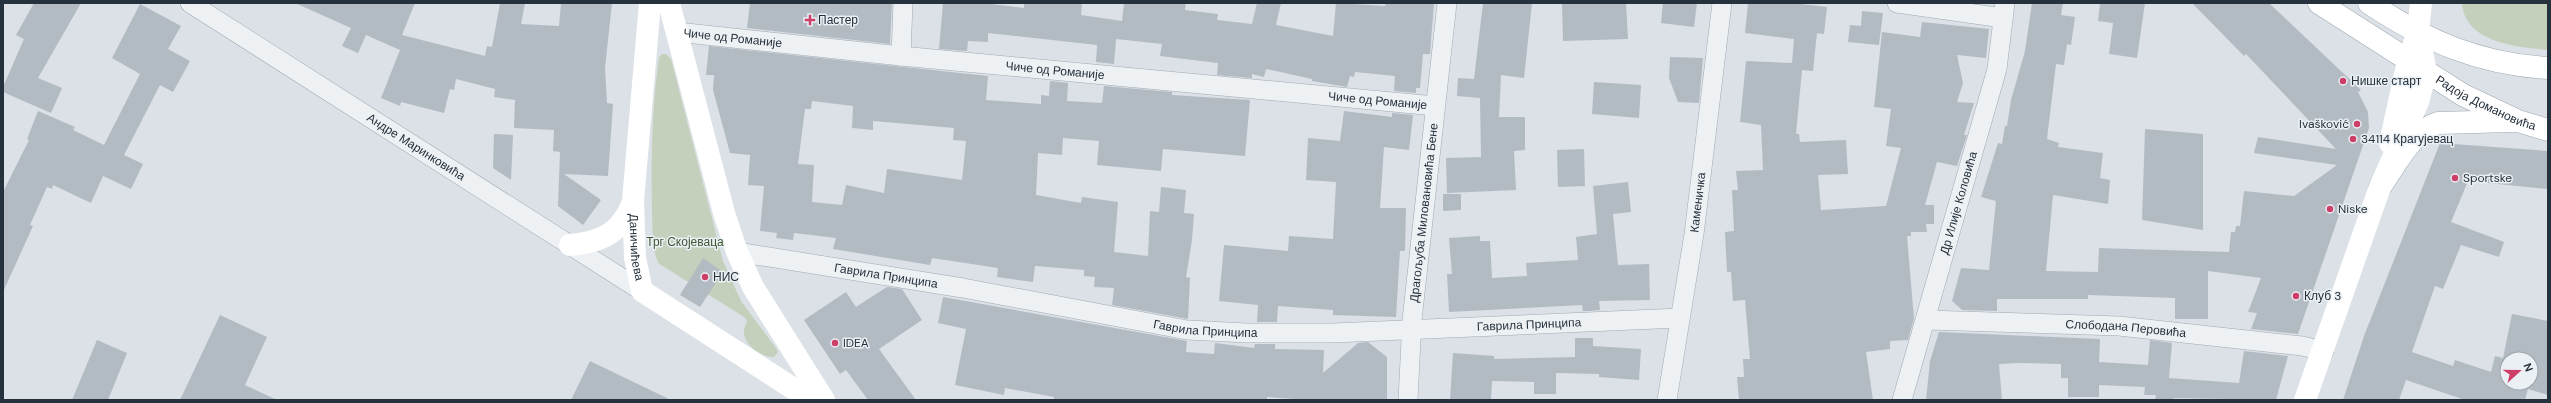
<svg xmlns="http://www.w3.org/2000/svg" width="2551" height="403" font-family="'DM Sans',sans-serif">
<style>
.green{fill:#c4d0bc}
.building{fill:#b3bbc2;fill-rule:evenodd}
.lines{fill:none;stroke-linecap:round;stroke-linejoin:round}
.street-casing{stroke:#a1a9b0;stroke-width:20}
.primary-casing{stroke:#9ba7b1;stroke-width:23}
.street{stroke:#eef1f4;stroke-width:19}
.secondary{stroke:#fff;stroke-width:22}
.primary{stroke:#fff;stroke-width:22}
.poi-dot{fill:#cd3e68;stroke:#eaf0f4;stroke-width:1.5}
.labels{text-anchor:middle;stroke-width:3;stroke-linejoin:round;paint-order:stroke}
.poi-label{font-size:12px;fill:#25313c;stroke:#eaf0f4;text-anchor:start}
.street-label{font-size:12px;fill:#25313c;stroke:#eaf0f4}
.park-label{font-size:12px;fill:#3f5733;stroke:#eaf0f4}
</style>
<rect width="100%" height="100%" fill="#dbe1e6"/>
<path class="green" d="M2462 3H2548V50C2517 47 2465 43 2462 3Z
M662 54H666L671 59 723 261 741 301 776 348 778 352 774 357C763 358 744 345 744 333 743 329 746 325 747 321L744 317 658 263 653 247C651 183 650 121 659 57Z"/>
<path class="building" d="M34 3H81L38 78 62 88 51 113 3 92V87L24 39 16 35Z
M295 3H415L402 35 485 56 487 46 492 47 500 3H525L521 24 559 26 561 3H612L605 68 607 103 613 104 608 176 564 174 601 200 583 225 558 206 560 152 553 151 554 130 514 128 515 100 494 97 495 89 456 79 454 90 450 89 444 113 401 102 400 106 381 98 400 50 366 35 358 53 342 46 351 28Z
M750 3H892L890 44 747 28Z
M943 3H983L1024 8V3H1082L1081 15 1122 21 1124 3H1186L1185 10 1218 14 1217 20 1252 24 1257 3H1281L1276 25 1333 36 1336 3 1385 6 1386 3H1434L1430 54H1423L1420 88H1416V93L1394 91 1395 76 1355 72 1354 77 1350 76 1347 87 1312 81V79L1266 69 1264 77 1252 74V78L1217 75 1218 63 1160 56 1162 44 1116 39 1114 64 1096 62 1097 45 988 33V42L968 41 967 51 939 49Z
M1483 3H1532L1524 78 1501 75 1499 117H1525V150L1514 151 1516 190 1447 193 1446 158 1481 157 1480 98 1457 96 1458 78 1474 79Z
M1562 3H1626L1628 39 1563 41Z
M1663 3H1697L1694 27 1661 23Z
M1748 3H1793L1827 7 1824 34 1817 33 1813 71 1802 70 1796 134H1799L1800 142 1846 140 1848 174 1818 175 1821 210 1886 206 1901 148 1886 146 1891 109 1874 107 1882 32 1920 37 1922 22 1989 29 1986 58 1957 55 1963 83 1957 102 1974 103 1964 135H1967L1957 166 1937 162 1925 205H1934V224H1926L1927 232H1911V236H1907L1914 319 1908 340 1890 341V349L1866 352 1873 400H1739L1737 377H1744L1743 359H1750L1745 300 1733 301 1731 272H1727L1725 232 1734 231 1732 190H1738L1736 171 1763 170 1761 125 1740 122 1746 61 1792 63 1794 39 1745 33Z
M2032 3H2063L2061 15 2075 17 2071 45 2067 44 2064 65 2056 64 2047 139 2059 143 2058 147 2103 153 2100 178 2110 180 2108 204 2053 195 2046 271 2098 272 2099 248 2229 252 2231 232H2235L2236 226H2240L2244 191 2294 196 2337 165 2254 153 2258 137 2336 149 2246 54 2244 56 2192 3H2269L2361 90 2358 92 2368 112 2369 128 2298 334 2251 329 2257 313 2248 312 2261 278 2208 271V319H2175V298L2088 295V299H1997V311L1962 310 1952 301 1961 268 1989 270 1996 201 1981 197 1998 143 2002 144 2005 126H2007L2011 100 2025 51Z
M2100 3H2145L2137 58 2109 54 2113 23 2098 21Z
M140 4 181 26 168 49 190 61 173 92 160 85 124 155 143 164 131 189 103 176 91 203 53 185 52 189 47 187 30 225 33 226 3 292V192L29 140 27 139 38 111 75 127 73 130 104 145 140 74 112 58Z
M1862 11 1883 13 1879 45 1848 42 1850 25 1861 26Z
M709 46 988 76 986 100 1041 104V95L1049 96 1050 81 1068 83 1067 101 1102 103 1104 86 1172 92V95L1250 100 1245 156 1163 149 1161 171 1097 165 1099 141 1063 138 1062 155 1038 153 1036 195 1081 203 1082 197 1118 202 1114 252 1148 256 1150 211 1159 212 1161 187 1186 190 1184 213 1194 214 1192 240 1186 277 1190 278 1188 319 1112 305 1114 288 1094 287 1095 277 1084 276V270L1035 266 1033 282 997 277 998 268 932 258 930 265 833 249 836 238 794 233 793 240 776 238 777 233 760 231 764 186 748 185 750 155 730 153 713 90 714 75H706ZM812 101 853 106 852 128 873 130V121L954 128 953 140 966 141 962 180 887 169 884 193 846 185 842 205 812 202 814 165 798 164 805 109H811Z
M1670 57 1703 58 1699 103 1678 102 1669 78Z
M1594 82 1641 85 1639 118 1592 114Z
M1344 111 1392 117V113L1413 115 1409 150 1384 147 1380 208H1406L1405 251H1400L1396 317 1333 315V310L1278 306 1277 322H1257L1258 305 1219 301 1224 245 1288 251 1289 236 1333 239 1336 182 1306 180 1308 138 1340 141Z
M2145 129 2203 134V230L2142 220Z
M494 134 513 135 511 180 493 168Z
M2440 143 2548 151V189L2468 181 2451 222 2504 242 2499 257 2461 245 2443 289 2435 286 2412 352 2453 366 2455 360 2491 372 2495 356 2503 358 2512 314 2548 321V395L2528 389 2525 400H2465L2406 380 2399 400H2343L2364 336ZM2507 359H2531V383H2507Z
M1584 149 1585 186 1558 187 1557 150Z
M1628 182 1631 212 1613 214 1618 265 1649 264 1650 300 1599 301 1600 310 1589 311H1583L1582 305 1449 312 1447 274H1452L1449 238 1480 236V241H1490L1492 278 1527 276 1526 263 1578 260 1576 237 1597 234 1593 186Z
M1443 194H1461V210L1443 211Z
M703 258 723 272 700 307 680 295Z
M887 287 902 289 922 320 879 349 916 400H868L846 370 840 374 804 320 846 292 856 307Z
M943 297 1187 341 1186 352 1214 354 1215 343 1254 348 1255 344H1275V349L1324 350 1323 373 1358 343 1368 342 1387 357V400H1309L1267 397V400H1054V397L1005 388 1004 395 955 385 966 329 938 323Z
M220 315 267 337 245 385 277 400H180Z
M1939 332 2100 339 2099 362 2148 365 2150 340 2172 343 2169 378 2239 383 2244 351 2288 356 2276 400 2174 398V400H2155L2156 395H2144L2145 387 2099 385V397H2068V378H2061V364L2019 363 1999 364 2002 400H1926L1930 361Z
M1575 338H1593V346L1641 349 1639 380 1599 377V374L1556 373V394H1534V382L1492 381 1491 400H1450L1453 353 1494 356V359L1575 357Z
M97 340 127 353 108 400H72Z
M590 361 671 400H571Z"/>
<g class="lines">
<defs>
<g id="street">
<path id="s1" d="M190 3 642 291"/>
<path d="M1897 3 2003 18"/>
<path id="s2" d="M677 32 901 56 1435 106"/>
<path d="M901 56 903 3"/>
<path id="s3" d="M737 252 963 288 1187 330 1247 333H1333L1680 318"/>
<path id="s4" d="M1926 320 2119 326 2302 346 2324 351"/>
<path id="s5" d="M1408 400 1412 320 1447 3"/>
<path id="s6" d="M1667 400 1694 234 1722 3"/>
<path id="s7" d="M1902 400 1997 69 2005 3"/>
</g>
<g id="primary">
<path id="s9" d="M2319 3 2463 95 2518 121 2548 130"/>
<path d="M2369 3C2426 41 2479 64 2548 68"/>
<path d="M2380 187C2396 165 2411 132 2438 123L2512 121"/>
</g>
</defs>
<use href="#street" class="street-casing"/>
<use href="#primary" class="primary-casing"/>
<use href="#street" class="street"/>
<g class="secondary">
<path id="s8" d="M650 3 633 201 635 258 642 291 811 400"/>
<path d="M669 3 724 213 737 252 753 287 824 400"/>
<path d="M2390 143 2408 61 2418 32 2421 3"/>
<path d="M570 245C602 242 621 233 633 202"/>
<path d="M2305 400 2380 187 2418 102 2426 72 2418 32"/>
</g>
<use href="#primary" class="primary"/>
</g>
<g class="poi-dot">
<path d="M808 14h4v4h4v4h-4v4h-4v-4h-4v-4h4z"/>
<circle cx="2343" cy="81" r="4"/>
<circle cx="2357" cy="124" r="4"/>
<circle cx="2353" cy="139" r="4"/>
<circle cx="2455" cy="178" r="4"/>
<circle cx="2330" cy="209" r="4"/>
<circle cx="705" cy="277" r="4"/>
<circle cx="2296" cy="296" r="4"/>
<circle cx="835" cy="343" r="4"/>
</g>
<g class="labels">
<g class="poi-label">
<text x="818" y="24">Пастер</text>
<text x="2351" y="85">Нишке старт</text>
<text x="2349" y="128" text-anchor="end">Ivašković</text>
<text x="2361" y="143">34114 Крагујевац</text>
<text x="2463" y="182">Sportske</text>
<text x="2338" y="213">Niske</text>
<text x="713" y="281">НИС</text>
<text x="2304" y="300">Клуб 3</text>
<text x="843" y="347">IDEA</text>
</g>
<g class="street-label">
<text dy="4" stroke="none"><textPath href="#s2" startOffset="56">Чиче од Романије</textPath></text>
<text dy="4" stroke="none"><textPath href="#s2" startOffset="380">Чиче од Романије</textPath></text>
<text dy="4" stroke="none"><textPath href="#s2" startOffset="704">Чиче од Романије</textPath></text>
<text dy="4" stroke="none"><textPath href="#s9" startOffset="195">Радоја Домановића</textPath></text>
<text dy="4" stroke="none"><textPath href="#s1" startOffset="268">Андре Маринковића</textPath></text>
<text dy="4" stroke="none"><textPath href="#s6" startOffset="200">Каменичка</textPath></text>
<text dy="4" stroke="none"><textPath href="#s7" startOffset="205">Др Илије Коловића</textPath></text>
<text dy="4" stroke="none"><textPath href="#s5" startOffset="188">Драгољуба Миловановића Бене</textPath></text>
<text dy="4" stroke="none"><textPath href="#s8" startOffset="245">Даничићева</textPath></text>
<text dy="4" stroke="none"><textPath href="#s3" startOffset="151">Гаврила Принципа</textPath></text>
<text dy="4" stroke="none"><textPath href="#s3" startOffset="799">Гаврила Принципа</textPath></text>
<text dy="4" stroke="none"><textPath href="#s3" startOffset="475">Гаврила Принципа</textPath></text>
<text dy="4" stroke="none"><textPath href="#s4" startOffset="200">Слободана Перовића</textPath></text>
</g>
<g class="park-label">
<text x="685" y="246">Трг Скојеваца</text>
</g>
</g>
<rect width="2551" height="403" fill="none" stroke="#25313c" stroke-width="8"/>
<g transform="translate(2519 371) rotate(69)"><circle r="19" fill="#eaf0f4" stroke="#9ba4aa"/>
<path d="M0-3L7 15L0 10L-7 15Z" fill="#cd3e68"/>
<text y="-6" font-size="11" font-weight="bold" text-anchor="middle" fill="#25313c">N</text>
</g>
</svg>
